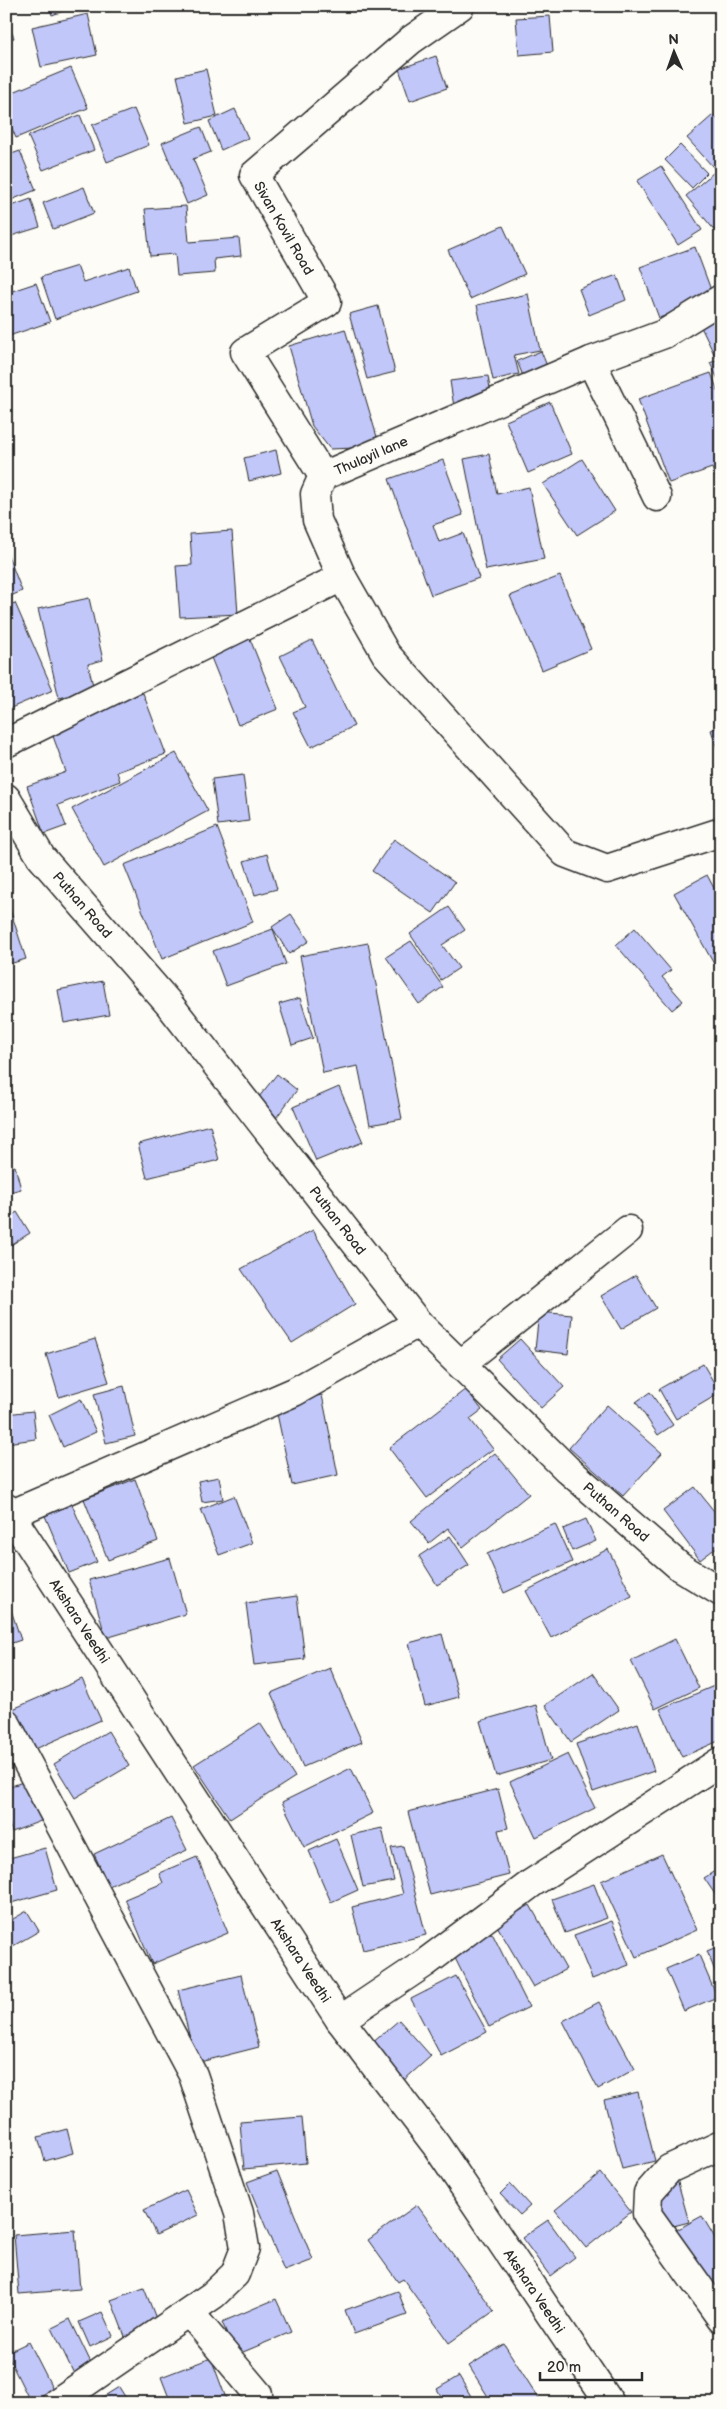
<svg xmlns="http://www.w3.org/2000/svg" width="727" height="2409" font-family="'Balsamiq Sans',sans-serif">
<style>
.building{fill:#c1c7f9;stroke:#2b2b2b}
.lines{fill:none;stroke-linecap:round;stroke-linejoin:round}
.minor-casing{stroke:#2b2b2b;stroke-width:31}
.tertiary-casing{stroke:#2b2b2b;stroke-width:31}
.minor{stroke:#fdfcf7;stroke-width:28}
.tertiary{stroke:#fdfcf7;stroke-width:28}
.labels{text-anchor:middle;stroke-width:5;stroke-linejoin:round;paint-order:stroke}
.street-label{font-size:14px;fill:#2b2b2b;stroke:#fdfcf7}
</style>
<rect width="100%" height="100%" fill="#fdfcf7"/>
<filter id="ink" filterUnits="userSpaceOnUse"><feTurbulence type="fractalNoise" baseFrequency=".02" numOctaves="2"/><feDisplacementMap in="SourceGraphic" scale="10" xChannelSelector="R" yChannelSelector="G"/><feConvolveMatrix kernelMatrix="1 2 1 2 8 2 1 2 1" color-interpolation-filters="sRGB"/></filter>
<g filter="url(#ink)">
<path class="building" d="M49 6H78L52 15Z
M88 14 97 55 41 67 32 27Z
M550 16 553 52 519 55 516 18Z
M6 18 14 38 6 40Z
M436 56 447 88 410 101 399 69Z
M71 68 88 108 16 138 6 115V95Z
M206 69 217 116 188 123 177 76Z
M134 109 149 145 107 162 92 125Z
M235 109 248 138 221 150 209 121Z
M80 115 94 150 43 170 28 136Z
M713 115 721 123V176L687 138Z
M201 127 211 152 193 159 208 195 187 204 162 143Z
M680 145 707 173 692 188 665 160Z
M20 151 36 190 6 202V156Z
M661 166 702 230 678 245 637 181Z
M713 173 721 182V238L686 196Z
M84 187 94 213 53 229 43 203Z
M31 199 40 227 8 237 6 208Z
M186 206 189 242 239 238 241 256 214 259 215 273 177 276 175 254 150 256 145 209Z
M503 226 525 274 470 299 448 250Z
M695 247 714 298 659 318 640 267Z
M77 266 83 282 129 267 137 291 55 319 41 277Z
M617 275 626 300 589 315 579 289Z
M36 283 50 322 6 337V293Z
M528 294 540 350 514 355 519 374 493 380 477 305Z
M378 306 395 372 367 379 349 314Z
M721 315V385L710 363 717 360 700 325Z
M345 329 380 447 330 449 312 426 289 346Z
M541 351 547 366 523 376 517 361Z
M711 373 721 399V485L718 486 712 468 669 483 638 399Z
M488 376 492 401 454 407 450 381Z
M550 402 572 454 528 473 506 421Z
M276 450 281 473 249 481 244 458Z
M489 454 497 494 529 487 544 559 486 570 464 459Z
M582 459 615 511 577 535 543 484Z
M443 460 463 515 433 525 439 542 463 533 479 578 431 595 389 479Z
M232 531 238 614 180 617 176 566 192 565 190 534Z
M6 550 22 591 6 598Z
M560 576 591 649 542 670 510 596Z
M89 598 103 660 88 664 94 690 59 698 38 609Z
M15 603 53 690 6 710V606Z
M250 639 278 709 238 725 210 655Z
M312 640 354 726 311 747 293 712 305 707 280 656Z
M143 693 166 754 117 772 120 781 58 805 66 826 44 834 27 786 66 772 50 728Z
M721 726V759L711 730Z
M176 753 208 811 104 867 72 809Z
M243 775 249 821 218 825 212 779Z
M217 827 253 922 162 959 124 865Z
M394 839 455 882 433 913 372 871Z
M267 854 277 889 255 895 244 861Z
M707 875 721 901V960L714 964 674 893Z
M8 903 26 959 6 965V904Z
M449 907 465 930 442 945 459 968 441 980 410 934Z
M291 914 309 941 289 954 272 927Z
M635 928 671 970 662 977 683 1001 672 1010 616 945Z
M273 929 286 964 226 986 213 951Z
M411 941 443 987 419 1004 386 957Z
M368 943 402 1119 370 1125 358 1066 323 1073 300 956Z
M103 981 109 1015 64 1023 58 990Z
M300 998 313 1038 292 1045 279 1004Z
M277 1074 297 1090 276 1118 255 1102Z
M339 1087 363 1142 316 1161 293 1107Z
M210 1125 219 1160 147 1178 138 1144Z
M15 1166 21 1189 6 1193V1169Z
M17 1212 30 1233 6 1248V1219Z
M313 1230 355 1304 292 1343 241 1269Z
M636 1275 656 1308 621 1329 601 1296Z
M539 1312 572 1315 568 1354 535 1350Z
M95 1339 109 1382 59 1397 46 1354Z
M520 1339 564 1387 541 1408 497 1359Z
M703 1364 720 1393 676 1419 659 1389Z
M124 1386 135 1436 106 1443 94 1394Z
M466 1389 482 1410 470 1419 493 1449 427 1498 389 1448Z
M650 1392 673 1425 658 1435 636 1402Z
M322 1395 338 1475 292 1485 275 1404Z
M81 1399 96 1432 63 1447 49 1415Z
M607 1405 662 1453 623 1496 569 1448Z
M33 1411 36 1439 6 1443V1414Z
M495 1453 529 1494 463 1547 448 1528 429 1543 411 1521Z
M219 1477 223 1499 202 1502 198 1481Z
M135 1479 158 1541 108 1560 84 1499Z
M695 1487 721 1520V1544L700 1560 663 1511Z
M234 1496 252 1543 219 1555 201 1509Z
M70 1500 97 1562 69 1573 43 1511Z
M586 1519 596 1541 572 1551 563 1529Z
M555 1524 572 1562 504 1593 487 1554Z
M450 1536 469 1565 437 1585 419 1556Z
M608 1549 632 1596 551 1638 526 1591Z
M170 1558 186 1614 106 1638 89 1580Z
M6 1595 21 1640 6 1645Z
M297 1596 305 1659 254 1665 246 1603Z
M442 1634 459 1697 425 1706 409 1643Z
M675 1639 699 1688 655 1709 631 1661Z
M330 1668 362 1742 303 1767 271 1693Z
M593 1673 619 1710 571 1742 545 1705Z
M82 1679 101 1720 24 1754 6 1712Z
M721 1683V1740L682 1757 660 1709Z
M536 1705 551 1760 496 1776 480 1721Z
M260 1723 295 1777 230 1819 194 1765Z
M638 1723 654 1771 593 1792 576 1744Z
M108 1731 129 1766 75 1798 54 1764Z
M568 1754 595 1808 536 1837 510 1782Z
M351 1768 373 1813 304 1847 282 1802Z
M31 1779 46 1819 12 1832 6 1817V1788Z
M498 1789 508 1828 498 1830 509 1875 430 1895 408 1812Z
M171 1818 187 1850 109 1886 94 1854Z
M382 1828 394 1881 363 1887 351 1835Z
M336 1839 358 1890 331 1902 309 1851Z
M403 1846 426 1935 363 1950 352 1907 403 1894 391 1848Z
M45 1848 57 1890 11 1903 6 1887V1859Z
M662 1854 697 1930 636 1957 601 1881Z
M197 1857 228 1933 152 1964 125 1899 163 1883 159 1873Z
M721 1867V1903L704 1878Z
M594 1884 607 1918 565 1933 552 1899Z
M530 1905 566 1969 533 1987 496 1924Z
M27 1911 39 1931 13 1946 6 1933V1923Z
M612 1921 629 1965 592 1979 574 1935Z
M492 1933 529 2007 489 2027 452 1952Z
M721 1945V1986L707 1951Z
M699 1955 717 1997 684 2011 666 1969Z
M241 1975 259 2047 196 2063 178 1990Z
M456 1976 487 2032 441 2056 411 1999Z
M599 2002 635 2069 598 2089 563 2021Z
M399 2020 431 2056 403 2081 371 2044Z
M721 2062V2088L714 2064Z
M638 2092 655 2161 622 2169 604 2100Z
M302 2117 306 2163 244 2169 240 2122Z
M67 2129 73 2153 45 2161 38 2137Z
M277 2171 313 2260 284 2271 247 2182Z
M675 2172 689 2222 662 2229 649 2180Z
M600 2173 631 2212 586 2248 555 2210Z
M510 2184 530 2206 520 2215 500 2194Z
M186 2190 198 2215 156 2235 144 2210Z
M417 2205 494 2311 449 2343 403 2279 398 2282 368 2240Z
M702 2216 721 2248V2302L671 2233Z
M548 2220 575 2257 550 2276 522 2238Z
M75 2230 80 2289 19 2294 14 2235Z
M144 2288 159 2326 126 2339 111 2300Z
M398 2291 407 2315 354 2334 345 2310Z
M276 2299 291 2332 236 2355 222 2322Z
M102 2312 113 2336 90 2347 79 2322Z
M70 2319 94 2369 76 2378 52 2328Z
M29 2342 56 2395 42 2403H31L6 2353Z
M504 2344 541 2402 492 2403 469 2366Z
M211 2358 227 2401 221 2403H171L161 2377Z
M459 2376 475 2403H445L437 2389Z
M119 2387 129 2403H93Z"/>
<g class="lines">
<defs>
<g id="minor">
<path d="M591 361 657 497"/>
<path d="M323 476 245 352 327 302 254 175 411 40 460 6"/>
<path d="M342 577 386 654 565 853 607 869 721 832"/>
<path id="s1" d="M6 743 342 577 317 520 315 494 323 476 591 361 664 334 721 299"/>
<path d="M461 1364 628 1230"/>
<path d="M12 1514 294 1392 418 1323"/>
<path d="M6 1723 193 2075 239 2213 245 2248 235 2274 213 2295 56 2403"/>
<path d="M340 2020 425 1963 532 1883 721 1761"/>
<path d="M721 2145 669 2169 648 2193 647 2214 721 2318"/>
<path d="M190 2313 258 2394"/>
</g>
<g id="tertiary">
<path id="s2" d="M6 798 41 857 169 1004 418 1323 567 1469 680 1567 721 1592"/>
<path id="s3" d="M6 1508 340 2020 436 2145 610 2403"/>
</g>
</defs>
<use href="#minor" class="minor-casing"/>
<use href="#tertiary" class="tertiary-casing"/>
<use href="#minor" class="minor"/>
<use href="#tertiary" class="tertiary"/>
</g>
</g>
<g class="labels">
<g class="street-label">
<text transform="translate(284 228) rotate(60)" y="5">Sivan Kovil Road</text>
<text dy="5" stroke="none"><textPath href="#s1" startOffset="535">Thulayil lane</textPath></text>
<text dy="5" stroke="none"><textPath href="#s2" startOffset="132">Puthan Road</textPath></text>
<text dy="5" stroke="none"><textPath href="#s2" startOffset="538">Puthan Road</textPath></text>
<text dy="5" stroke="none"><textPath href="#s2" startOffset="942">Puthan Road</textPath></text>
<text dy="5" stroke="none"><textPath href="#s3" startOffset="135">Akshara Veedhi</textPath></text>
<text dy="5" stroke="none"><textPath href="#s3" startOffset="540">Akshara Veedhi</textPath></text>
<text dy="5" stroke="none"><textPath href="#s3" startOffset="945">Akshara Veedhi</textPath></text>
</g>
</g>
<rect width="727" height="2409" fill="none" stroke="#fdfcf7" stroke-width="25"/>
<rect x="12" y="12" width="702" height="2384" fill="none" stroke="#2b2b2b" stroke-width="2" filter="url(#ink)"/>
<g transform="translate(674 52) rotate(358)" stroke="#fdfcf7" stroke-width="4" paint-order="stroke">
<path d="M0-4L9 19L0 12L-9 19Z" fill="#2b2b2b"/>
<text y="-8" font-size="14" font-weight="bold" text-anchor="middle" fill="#2b2b2b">N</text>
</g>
<path d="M540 2372v8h102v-8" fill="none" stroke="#2b2b2b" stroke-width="2.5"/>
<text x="547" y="2372" font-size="15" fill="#2b2b2b" stroke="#fdfcf7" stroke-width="4" paint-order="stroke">20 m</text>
</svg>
